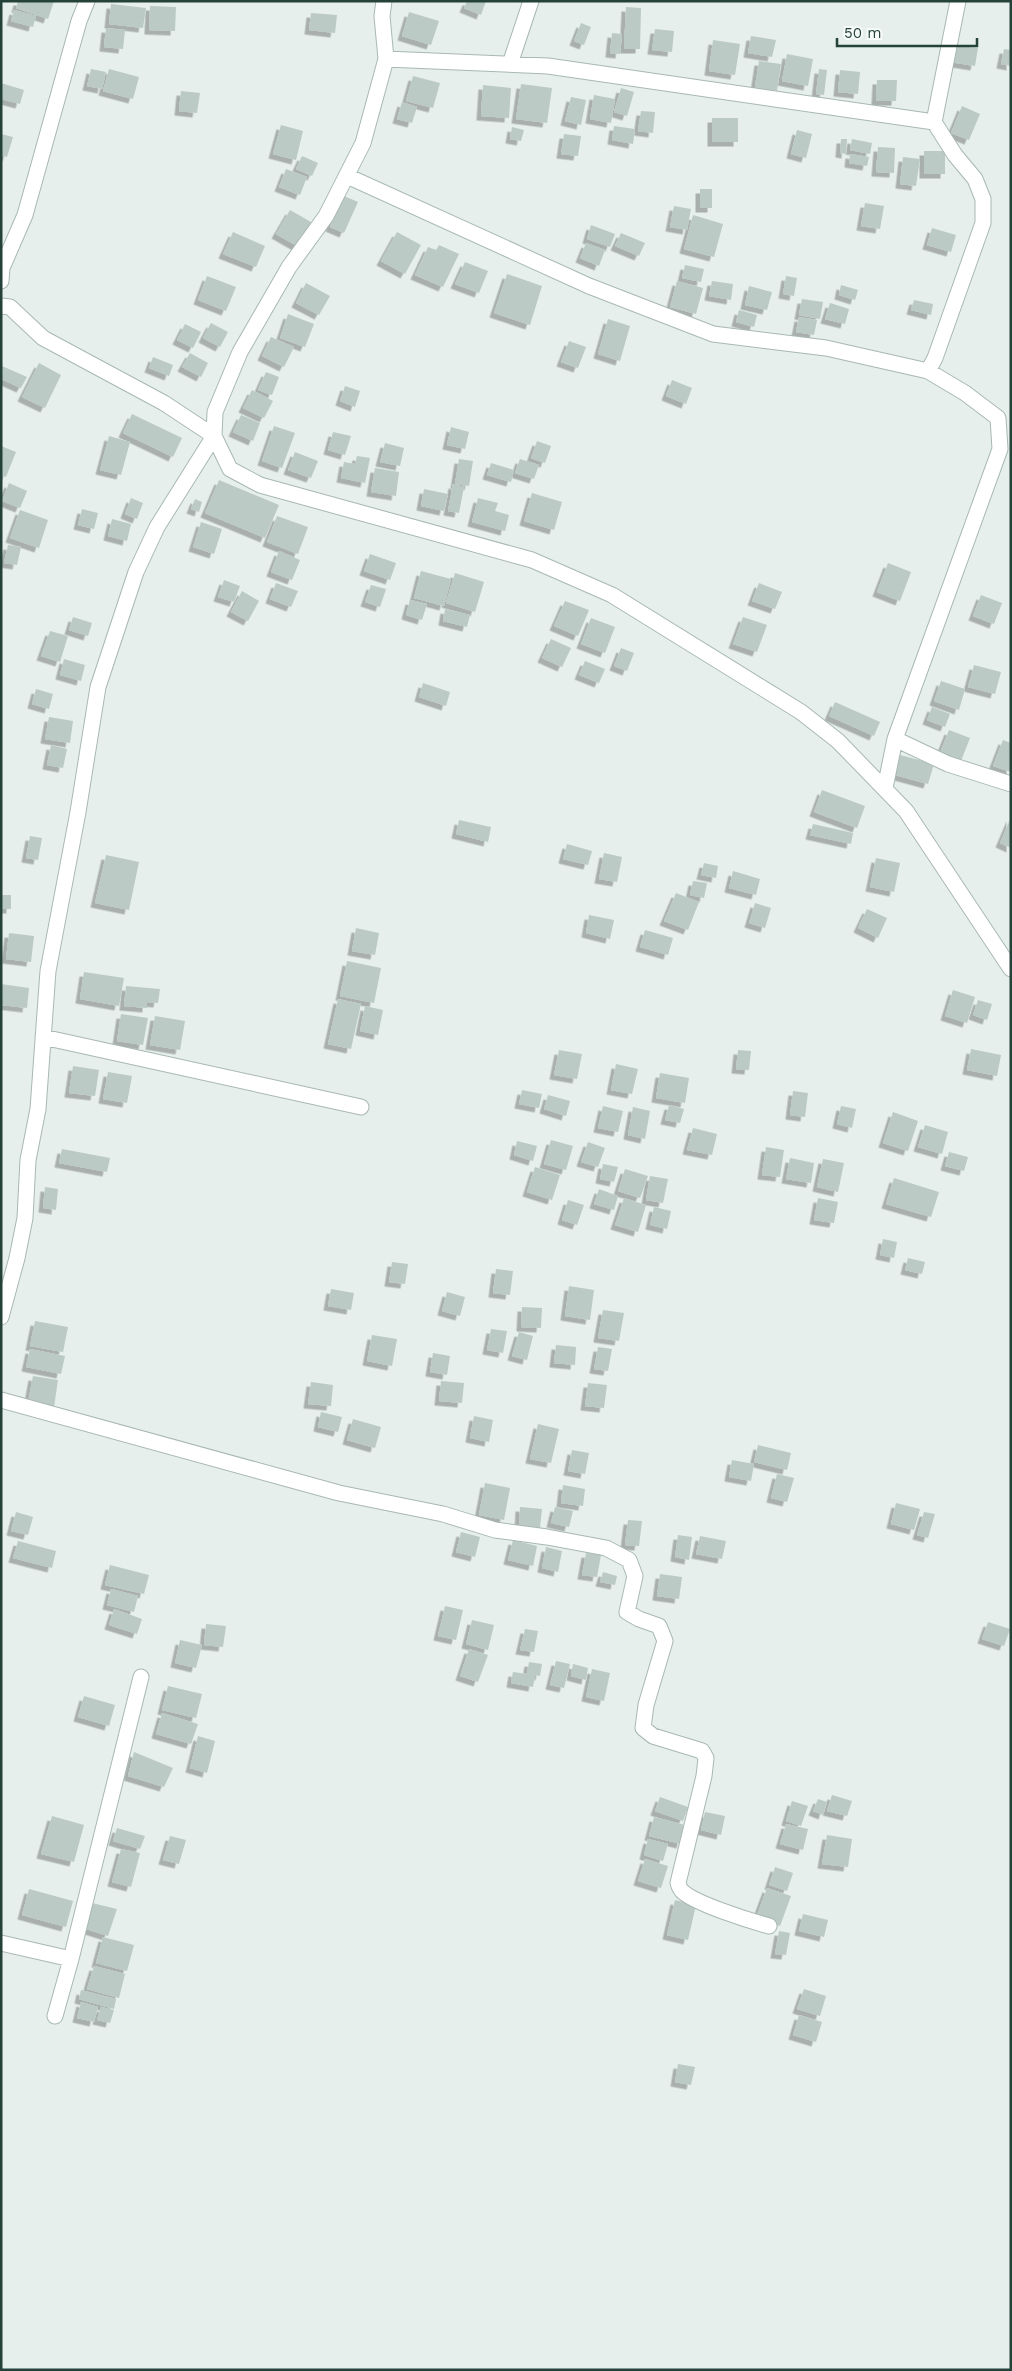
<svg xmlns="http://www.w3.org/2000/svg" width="1012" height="2371" font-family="'Work Sans',sans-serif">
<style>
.building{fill:#bbcac4;filter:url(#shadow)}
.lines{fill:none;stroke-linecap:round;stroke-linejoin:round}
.street-casing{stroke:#a8b8b2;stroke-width:17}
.street{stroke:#fff;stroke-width:15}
</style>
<defs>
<filter id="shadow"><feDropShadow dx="-4.5" dy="4.5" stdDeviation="0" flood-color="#0004"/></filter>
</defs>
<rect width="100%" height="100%" fill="#e6efeb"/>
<path class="building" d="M18 1H54L48 19 16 8Z
M467 1H486L481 15 464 8Z
M111 4 146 8 143 28 109 24Z
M150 6 176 7 175 31 149 30Z
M626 7 641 8 640 49H624Z
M14 10 36 16 33 27 11 21Z
M409 12 439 21 431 45 402 36Z
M311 13 337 15 335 33 309 30Z
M581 23 591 27 584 45 574 41Z
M106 28 125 30 123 49 104 47Z
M655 29 674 31 672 52 652 50Z
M612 33 622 34 620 54 610 53Z
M751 36 776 40 772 57 748 53Z
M713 40 740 44 735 75 709 71Z
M952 45 978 48 975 66 950 62Z
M1004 49 1011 50V66L1001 64Z
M787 54 813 59 808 86 782 81Z
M759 61 781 64 777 91 755 87Z
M91 69 106 72 102 89 87 86Z
M109 69 139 77 133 99 103 91Z
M819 69 827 70 824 95 816 94Z
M840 70 860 72 858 94 838 92Z
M413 76 440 83 433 108 406 101Z
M877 80H897L896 101H876Z
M1 83 24 90 20 104 1 99Z
M521 84 552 88 547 123 516 119Z
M483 85 511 88 509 118 481 116Z
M621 88 634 92 627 116 614 112Z
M181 91 200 93 197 113 179 111Z
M594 95 615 99 611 123 590 119Z
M571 97 586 100 581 125 565 121Z
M402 102 417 107 412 123 397 119Z
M962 106 980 114 969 140 951 133Z
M641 111 655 112 653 133 638 131Z
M712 118H738V142H712Z
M281 125 303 131 296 160 273 154Z
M614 126 635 129 633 144 612 140Z
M512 127 524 130 521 141 510 139Z
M797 130 812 134 806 158 791 154Z
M1 134 13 137 7 157 1 155Z
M564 134 581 136 578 156 561 154Z
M841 139H847L846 154 840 153Z
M852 139 872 143 870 154 850 150Z
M878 147 895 148 894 173 876 172Z
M924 151H945V174H924Z
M850 154 869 157 867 166 849 163Z
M302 156 318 163 312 176 296 169Z
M903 157 920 159 916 186 900 184Z
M286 169 307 177 300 195 279 187Z
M700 189H712V208H700Z
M344 196 358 202 344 233 330 227Z
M865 203 884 206 880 229 861 226Z
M674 206 691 209 687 230 670 227Z
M290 210 311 222 297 246 276 234Z
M693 215 723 224 714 257 684 249Z
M591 225 615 234 610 247 587 239Z
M932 228 956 235 951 252 927 245Z
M233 232 265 246 256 267 223 254Z
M397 232 421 245 405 274 381 261Z
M621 233 645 243 639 256 615 246Z
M586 243 605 250 599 266 580 258Z
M439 245 459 254 443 287 415 275 428 247 436 250Z
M465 262 488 271 479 293 455 284Z
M685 265 704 269 701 282 682 278Z
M507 274 542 286 530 325 494 313Z
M207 276 236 287 226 311 198 300Z
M786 276 797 278 794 296 783 294Z
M677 281 703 288 696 314 670 307Z
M712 281 733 284 731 300 709 296Z
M306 283 330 296 319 315 296 303Z
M841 285 858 290 855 300 839 295Z
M749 286 772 292 767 310 745 305Z
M802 299 823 302 820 319 799 315Z
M914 300 933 304 931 315 911 310Z
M830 303 849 309 845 324 825 319Z
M739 310 757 315 754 327 736 322Z
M288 314 314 324 305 347 280 338Z
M799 317 817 320 814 335 796 332Z
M608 319 630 326 620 361 598 354Z
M211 323 228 332 220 347 203 338Z
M185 324 201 332 193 348 177 340Z
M271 337 294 347 284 367 262 356Z
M569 341 586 347 578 368 561 362Z
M190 353 208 363 201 377 182 367Z
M153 357 173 365 169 376 149 368Z
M39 363 61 375 45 408 22 397Z
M2 366 27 377 21 388 1 379Z
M266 372 279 377 272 395 258 390Z
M672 380 692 388 686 404 666 396Z
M345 386 360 391 355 407 340 401Z
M252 390 273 401 264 418 243 408Z
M132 414 182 438 173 457 123 433Z
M241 415 260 423 253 441 233 432Z
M274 426 295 433 282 468 262 461Z
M451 427 469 432 465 449 447 445Z
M333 432 351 436 345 455 328 450Z
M109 436 130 442 121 475 100 470Z
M537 441 551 446 545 463 531 458Z
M385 443 404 448 400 466 380 462Z
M1 446 16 452 6 477 1 475Z
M295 452 318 461 311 478 288 470Z
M357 456 370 458 365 483 341 478 344 462 355 464Z
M459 459 473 461 469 486 455 484Z
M520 459 539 465 534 479 515 473Z
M491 463 514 470 511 482 487 475Z
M375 468 399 472 396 496 371 492Z
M219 480 279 505 265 538 205 513Z
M9 483 27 491 20 508 2 501Z
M453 484 464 487 459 513 448 511Z
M424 489 448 494 444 511 421 506Z
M532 493 562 502 554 530 524 521Z
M131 498 143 503 137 519 125 514Z
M478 498 498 503 495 511 509 515 505 531 472 522Z
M195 499 202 502 199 512 191 509Z
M82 509 98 513 94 529 78 525Z
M20 510 48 520 39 548 10 538Z
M277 516 308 527 298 554 267 542Z
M112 519 131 524 127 541 108 536Z
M201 522 222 529 214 554 193 547Z
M8 545 21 547 17 565 4 563Z
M279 551 300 560 292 580 271 572Z
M370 554 396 563 390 580 364 571Z
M888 563 911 572 900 601 877 592Z
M421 571 451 579 444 606 414 598Z
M455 573 484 582 475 612 446 603Z
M224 580 240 586 234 602 218 597Z
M276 583 298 591 291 607 270 599Z
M759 583 782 592 775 609 752 601Z
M371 585 386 589 380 607 365 602Z
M242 591 259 601 248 621 231 612Z
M981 595 1002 603 994 624 973 616Z
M410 600 427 604 422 620 406 615Z
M565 601 589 610 578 636 554 626Z
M445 609 470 615 467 627 443 621Z
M73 617 92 623 88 636 69 630Z
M743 617 767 625 757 652 733 644Z
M591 618 615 627 605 653 581 644Z
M50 631 68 636 60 662 41 656Z
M551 639 571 648 562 667 542 658Z
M621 648 634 653 627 671 614 666Z
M64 659 85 665 81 681 60 675Z
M585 661 605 669 599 683 579 675Z
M974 665 1001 672 995 694 968 687Z
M941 681 965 689 959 710 934 701Z
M423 683 450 692 446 706 419 697Z
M36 689 53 694 49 709 32 704Z
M835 702 880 722 874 736 829 716Z
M932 707 950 714 945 727 927 720Z
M49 717 73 721 70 743 45 739Z
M949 730 970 738 961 761 940 753Z
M1003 740 1011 743V772L993 766Z
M51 745 67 749 63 768 47 765Z
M900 755 934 764 928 784 895 775Z
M822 790 865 806 857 828 814 812Z
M1011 817V848L1000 843Z
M459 820 491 827 488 842 456 834Z
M813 824 853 833 851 844 810 835Z
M30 836 42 838 38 860 26 858Z
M567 844 592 851 588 865 563 859Z
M604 853 622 857 617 882 599 879Z
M106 855 139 862 129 910 95 903Z
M876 858 900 863 894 892 870 887Z
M704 863 718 866 716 878 701 875Z
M733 871 760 879 756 895 729 888Z
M693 881 707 883 704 898 690 895Z
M676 893 699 902 688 930 664 921Z
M1 895H11V909H1Z
M755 903 771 908 765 928 749 923Z
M867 909 887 918 878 938 858 928Z
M589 915 614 920 610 939 586 933Z
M356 928 379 933 375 955 352 951Z
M645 930 673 938 668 955 640 947Z
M9 933 34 936 31 962 6 959Z
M347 961 381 968 374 1003 340 996Z
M84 972 124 978 119 1006 80 999Z
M1 984 29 988 27 1008 1 1005Z
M126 986 160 989 158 1003 147 1002V1008L124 1006Z
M953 990 975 997 967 1023 945 1016Z
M338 999 361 1004 351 1049 328 1044Z
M978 1000 992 1004 987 1020 973 1015Z
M365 1006 383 1010 378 1035 360 1031Z
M121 1014 148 1018 143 1045 117 1041Z
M155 1016 185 1021 180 1050 150 1045Z
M971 1049 1001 1055 997 1076 967 1070Z
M559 1050 582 1054 577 1079 554 1075Z
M738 1050 751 1051 749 1070 736 1069Z
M616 1064 638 1069 632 1094 611 1090Z
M73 1066 99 1070 95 1096 69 1093Z
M108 1072 132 1076 127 1103 103 1099Z
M660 1073 689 1078 685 1103 656 1098Z
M522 1090 542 1094 539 1108 519 1104Z
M793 1091 808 1093 805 1117 790 1115Z
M548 1095 570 1101 566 1116 544 1109Z
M669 1105 684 1109 680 1123 665 1120Z
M603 1106 623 1111 618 1132 598 1128Z
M841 1106 856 1109 852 1128 837 1124Z
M633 1107 650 1111 645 1139 628 1135Z
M893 1112 918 1121 908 1151 883 1143Z
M925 1125 948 1132 942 1154 918 1147Z
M693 1128 717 1134 712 1155 687 1150Z
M551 1140 573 1146 566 1170 544 1164Z
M517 1141 537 1146 533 1161 514 1155Z
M588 1142 605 1148 598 1167 581 1162Z
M766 1147 784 1150 780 1177 762 1175Z
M62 1149 110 1158 107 1172 59 1163Z
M949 1152 968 1157 964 1171 945 1166Z
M790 1158 814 1163 811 1183 786 1179Z
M823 1159 844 1163 838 1192 817 1187Z
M603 1164 618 1167 614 1182 600 1179Z
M535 1167 560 1175 552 1200 527 1192Z
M625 1169 648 1176 640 1198 618 1191Z
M650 1176 668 1179 663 1203 646 1200Z
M894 1178 939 1192 931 1217 886 1204Z
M45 1187 58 1189 56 1210 43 1208Z
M599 1189 618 1196 614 1210 594 1204Z
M624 1198 646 1205 638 1232 615 1225Z
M818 1198 838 1202 834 1223 814 1220Z
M568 1200 584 1205 577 1225 562 1220Z
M654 1207 671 1211 667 1229 650 1225Z
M883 1239 897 1242 894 1258 880 1255Z
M908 1258 925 1262 922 1274 905 1270Z
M392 1262 408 1264 405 1284 389 1282Z
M496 1269 513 1271 510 1295 493 1293Z
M569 1286 594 1290 590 1320 565 1316Z
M331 1289 354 1293 351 1310 328 1306Z
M447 1292 465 1297 460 1316 442 1311Z
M522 1307 542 1308 541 1328 521 1327Z
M603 1310 624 1313 619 1341 598 1338Z
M35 1321 68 1327 63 1352 30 1346Z
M491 1329 507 1331 503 1353 487 1350Z
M519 1332 533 1336 527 1360 512 1356Z
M372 1335 397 1339 392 1366 367 1361Z
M556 1345 576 1347 575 1365 554 1363Z
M598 1347 612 1349 608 1371 594 1369Z
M30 1349 65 1356 61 1374 26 1367Z
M433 1353 450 1356 447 1375 430 1372Z
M33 1376 58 1380 54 1407 28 1403Z
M441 1381 464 1383 462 1403 439 1401Z
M311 1382 333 1385 331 1406 308 1404Z
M588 1383 607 1385 604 1408 585 1406Z
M321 1412 342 1417 338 1432 318 1427Z
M474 1416 493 1420 489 1442 470 1438Z
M353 1419 381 1427 375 1448 347 1440Z
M538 1424 559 1429 551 1463 530 1459Z
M758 1445 791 1453 787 1470 754 1462Z
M572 1450 589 1453 585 1474 568 1471Z
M732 1460 754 1464 751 1481 729 1477Z
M777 1474 794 1478 787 1502 771 1498Z
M485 1483 510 1488 504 1520 479 1515Z
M563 1485 585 1489 583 1506 561 1503Z
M896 1503 920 1509 914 1530 891 1524Z
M520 1507 542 1509 540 1528 519 1526Z
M555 1507 573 1511 569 1527 551 1523Z
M16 1512 33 1517 28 1535 11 1531Z
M924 1512 935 1514 928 1538 917 1535Z
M628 1520 642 1521 639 1546 625 1545Z
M461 1532 480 1537 475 1557 456 1552Z
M678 1535 692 1537 689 1560 675 1557Z
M700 1536 726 1541 722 1559 696 1554Z
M513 1540 537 1546 533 1566 508 1560Z
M18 1541 56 1551 52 1568 13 1558Z
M546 1547 562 1551 558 1572 542 1568Z
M586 1553 601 1555 597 1577 582 1575Z
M110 1565 149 1575 144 1594 105 1585Z
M603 1572 617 1576 615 1585 600 1582Z
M660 1574 682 1577 679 1599 657 1596Z
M111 1589 138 1596 134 1612 107 1605Z
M445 1606 463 1610 456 1640 438 1636Z
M114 1609 142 1619 137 1634 109 1625Z
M472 1620 494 1625 488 1650 466 1644Z
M988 1622 1010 1629 1004 1646 982 1639Z
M206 1624 226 1626 223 1647 204 1645Z
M525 1629 538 1631 534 1652 520 1650Z
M180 1640 202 1645 196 1668 175 1663Z
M469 1649 488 1655 478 1682 460 1676Z
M556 1661 570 1664 564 1688 550 1685Z
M529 1662 542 1664 540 1676 535 1675 533 1687 511 1683 513 1672 527 1674Z
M573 1664 588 1668 586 1680 571 1676Z
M592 1669 610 1673 604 1701 586 1697Z
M168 1686 202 1694 196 1718 162 1710Z
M84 1696 115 1705 109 1726 78 1717Z
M162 1713 198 1724 191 1744 156 1734Z
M198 1736 215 1741 207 1773 190 1768Z
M134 1752 173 1768 164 1787 128 1776Z
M832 1795 852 1801 847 1816 827 1811Z
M660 1797 688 1807 683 1821 655 1811Z
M818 1799 827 1802 823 1815 813 1811Z
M792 1801 808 1806 801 1826 786 1821Z
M705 1812 725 1816 721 1835 701 1830Z
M52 1816 84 1825 74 1862 41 1854Z
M654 1817 685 1825 681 1844 649 1836Z
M786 1824 808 1829 803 1850 780 1844Z
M117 1828 145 1836 140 1849 113 1841Z
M827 1835 852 1839 848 1867 822 1864Z
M170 1836 186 1840 179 1864 163 1860Z
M648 1839 668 1844 663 1861 644 1855Z
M121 1849 140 1853 131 1887 112 1882Z
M645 1859 668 1866 661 1888 638 1881Z
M775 1867 793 1873 787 1891 769 1885Z
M767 1888 791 1896 780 1926 756 1918Z
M29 1889 73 1901 66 1927 22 1915Z
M675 1900 696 1905 688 1940 667 1935Z
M92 1903 117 1909 108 1936 83 1928Z
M803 1914 828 1920 824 1937 799 1931Z
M779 1931 790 1933 786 1955 775 1954Z
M103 1937 134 1945 127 1971 96 1963Z
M94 1966 125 1974 119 1998 87 1989Z
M804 1989 826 1996 820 2016 797 2009Z
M81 1990 116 1999 114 2009 79 1999Z
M81 2002 98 2007 94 2022 77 2018Z
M101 2007 114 2010 110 2023 97 2020Z
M799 2015 822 2022 816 2042 793 2035Z
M678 2064 695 2067 691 2085 675 2082Z"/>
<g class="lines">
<defs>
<path id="street" d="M386 59 548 66 934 122 958 1
M510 64 531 1
M347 176 589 286 713 334 826 348 928 371
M1 281 2 268 25 215 79 21 87 1
M1 306 10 307 43 338 164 403 214 436 230 469 260 485 532 560 612 595 801 712 838 741 906 811 1011 969
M895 739 948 764 1011 784
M885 788 895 739 1000 449 998 418 965 393 928 371 935 358 983 223V199L975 179 955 155 934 122
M43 1037 361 1107
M1 1317 17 1258 25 1218 28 1160 38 1109 48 971 78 812 98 687 136 572 157 527 214 436 215 412 240 352 289 267 326 216 363 143 386 59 382 16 384 1
M1 1400 339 1493 443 1514 495 1530 547 1537 606 1548 629 1560 635 1576 627 1612 639 1619 659 1626 665 1641 646 1705 643 1728 653 1736 702 1751 706 1758 704 1776 678 1883C678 1883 680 1890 681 1890 692 1903 751 1921 769 1926
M1 1943 71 1959 141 1677
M55 2016 71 1959"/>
</defs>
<use href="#street" class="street-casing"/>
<use href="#street" class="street"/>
</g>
<rect width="1012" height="2371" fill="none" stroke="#24423a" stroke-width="5"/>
<path d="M837 38v8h140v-8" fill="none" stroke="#24423a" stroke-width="2.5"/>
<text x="844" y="38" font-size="15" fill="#24423a" stroke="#f7fbf9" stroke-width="4" paint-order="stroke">50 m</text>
</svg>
